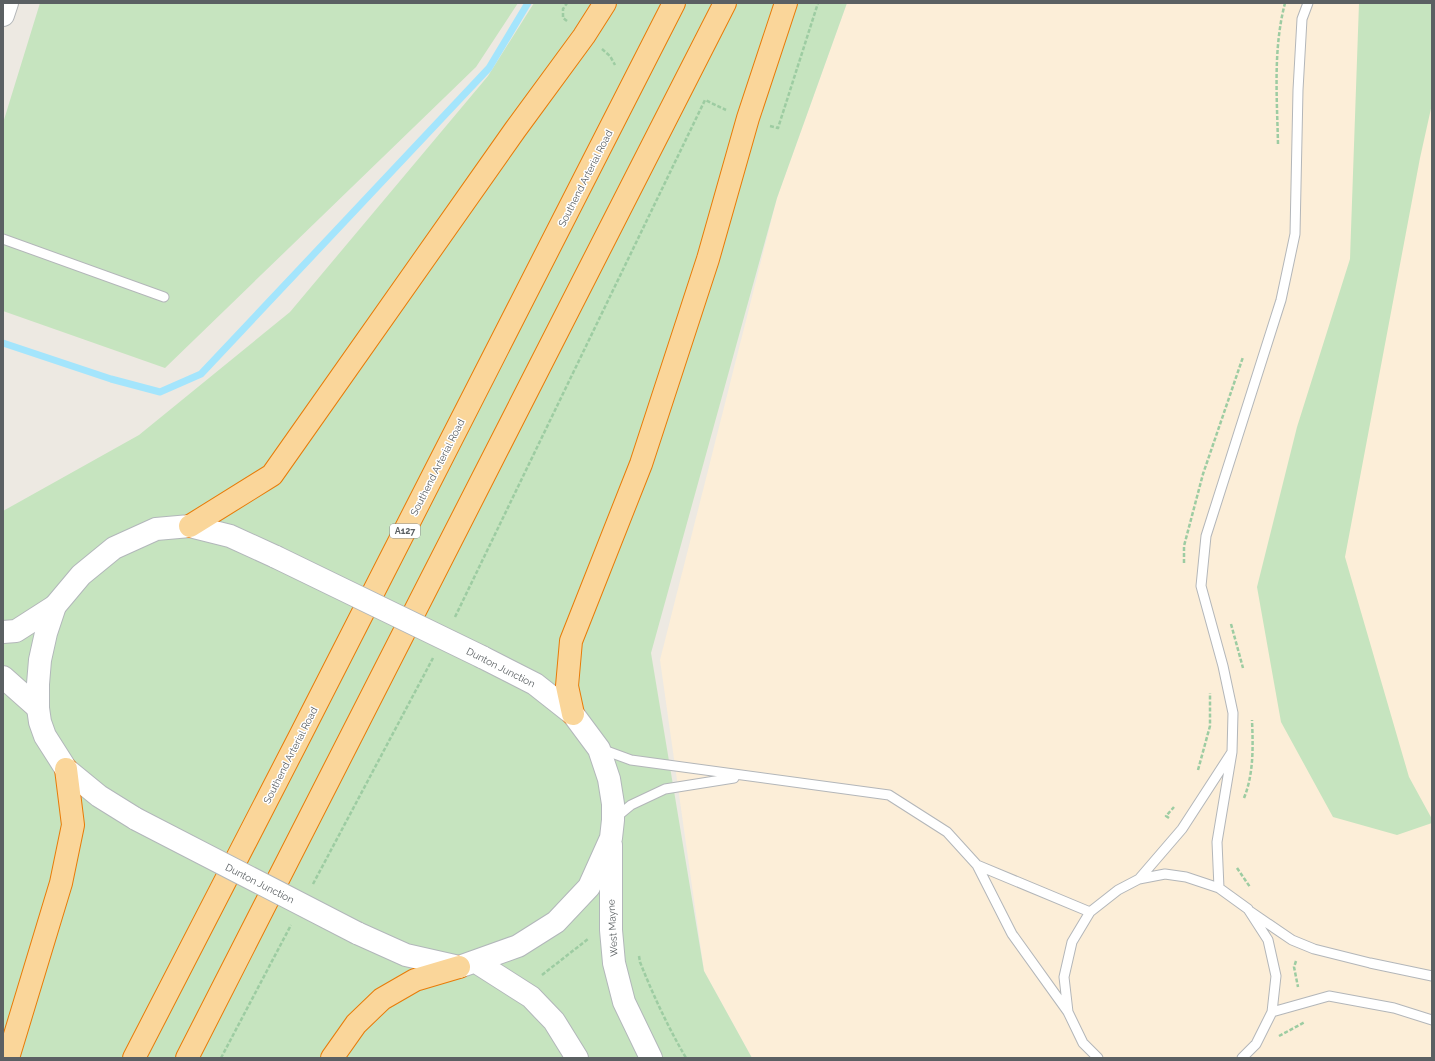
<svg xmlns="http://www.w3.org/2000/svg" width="1435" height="1061" font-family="Raleway,sans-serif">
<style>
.commercial{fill:#fceed8}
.green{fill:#c6e4bf}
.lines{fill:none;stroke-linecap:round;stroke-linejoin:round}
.stream{stroke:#a4e5fc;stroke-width:7}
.service-casing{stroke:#b3b6b9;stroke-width:11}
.tertiary-casing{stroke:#b3b6b9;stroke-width:24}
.secondary-casing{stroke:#b2b7ba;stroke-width:24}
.trunk-casing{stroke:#e87b08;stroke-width:24}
.path{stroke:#9dcca2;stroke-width:2.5;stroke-dasharray:4 2;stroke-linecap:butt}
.service{stroke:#fff;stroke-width:9}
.tertiary{stroke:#fff;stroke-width:22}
.secondary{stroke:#fff;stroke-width:22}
.trunk{stroke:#fad69a;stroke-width:22}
.secondary-bridge-casing{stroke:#b2b7ba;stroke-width:24;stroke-linecap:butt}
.secondary-bridge{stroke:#fff;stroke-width:22}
.labels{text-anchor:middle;stroke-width:3;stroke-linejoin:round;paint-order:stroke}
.shield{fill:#fff;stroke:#8c9092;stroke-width:1}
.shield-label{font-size:9px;font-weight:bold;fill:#5b6063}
.street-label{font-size:10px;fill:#5b6063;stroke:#fff}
</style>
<rect width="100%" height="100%" fill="#ede9e2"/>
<path class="commercial" d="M847 3H1432V1058H752L704 971 660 660 777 198Z"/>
<path class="green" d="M40 3H518L476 67 165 368 3 311V123Z
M534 3H847L777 198 651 653 704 971 752 1058H3V511L139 435 290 312 488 76Z
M1359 3H1432V104L1420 158 1345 557 1409 777 1432 819V823L1397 835 1333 817 1281 722 1257 587 1297 427 1350 259Z"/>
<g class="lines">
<path class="stream" d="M3 343 111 379 160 392 201 374 489 68 528 3"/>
<defs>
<path id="service" d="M3 239 164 297
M601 749 631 760 889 795 947 832 977 865 1012 934 1068 1012
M1232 752 1233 713 1223 666 1201 586 1206 536 1281 300 1295 234 1298 90 1302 19 1308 3
M614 819 631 805 665 789 734 778
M977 865 1090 912
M1139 879 1182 829 1232 752 1217 842 1219 888
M1251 912 1292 940 1314 949 1370 963 1432 976
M1272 1012 1329 996 1394 1008 1432 1020
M1098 1058 1083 1043 1068 1012 1064 977 1072 942 1090 912 1118 890 1139 879 1165 874 1186 877 1219 888 1248 909 1268 940 1276 976 1272 1012 1256 1044 1242 1058"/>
<path id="tertiary" d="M3 15 7 3
M3 632 16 631 55 606
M3 677 38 708"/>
<path id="secondary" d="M136 819 99 796 66 769 45 736 40 722 38 708V684L40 660 46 633 55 606 81 575 114 548 156 529 190 526 230 536 276 557
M611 845V930L614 963 624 1002 651 1058
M357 933 406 955 459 967 518 946 556 922 589 887 611 838 613 820V804L609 779 599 749 573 714 535 684 482 657
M476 962 531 997 554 1021 577 1058"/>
<path id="trunk" d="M190 526 272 475 515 130 584 36 605 3
M573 714 567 686 571 641 641 464 708 259 748 118 786 3
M8 1058 61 883 73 825 66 769
M134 1058 300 736 674 3
M187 1058 725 3
M332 1058 356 1024 382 999 415 980 459 967"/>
</defs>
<use href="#service" class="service-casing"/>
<use href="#tertiary" class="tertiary-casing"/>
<use href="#secondary" class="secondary-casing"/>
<use href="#trunk" class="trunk-casing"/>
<path class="path" d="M567 21 563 18V9L567 3
M602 49 610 56 615 65
M770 126 778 128 818 3
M1278 144C1277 97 1273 49 1285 3
M1184 563V546L1203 474 1243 357
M455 617 705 100 726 110
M1231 624 1243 668
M1198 770 1210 726V693
M1244 798C1254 773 1253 746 1252 720
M1169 818 1166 816 1174 807
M1237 868 1250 887
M313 884 433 658
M639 956 640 962C653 995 668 1027 686 1058
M1296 961 1294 967 1298 987
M542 975 588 939
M1279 1036 1305 1022
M221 1058 291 925"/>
<use href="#service" class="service"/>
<use href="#tertiary" class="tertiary"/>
<use href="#secondary" class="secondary"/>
<use href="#trunk" class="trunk"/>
<defs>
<path id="secondary-bridge" d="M276 557 482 657
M136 819 357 933"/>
</defs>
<use href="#secondary-bridge" class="secondary-bridge-casing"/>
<use href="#secondary-bridge" class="secondary-bridge"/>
</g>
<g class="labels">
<rect class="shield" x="390" y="524" width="30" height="14" rx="3"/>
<g class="shield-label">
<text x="405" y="534">A127</text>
</g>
<g class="street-label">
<text transform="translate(585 178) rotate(-63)" y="4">Southend Arterial Road</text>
<text transform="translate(437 467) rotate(-63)" y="4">Southend Arterial Road</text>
<text transform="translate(501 667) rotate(27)" y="4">Dunton Junction</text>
<text transform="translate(290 755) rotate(-63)" y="4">Southend Arterial Road</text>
<text transform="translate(260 883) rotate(27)" y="4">Dunton Junction</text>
<text transform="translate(612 928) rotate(-93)" y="4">West Mayne</text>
</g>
</g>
<rect width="1435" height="1061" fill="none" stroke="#5b6063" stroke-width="8"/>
</svg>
